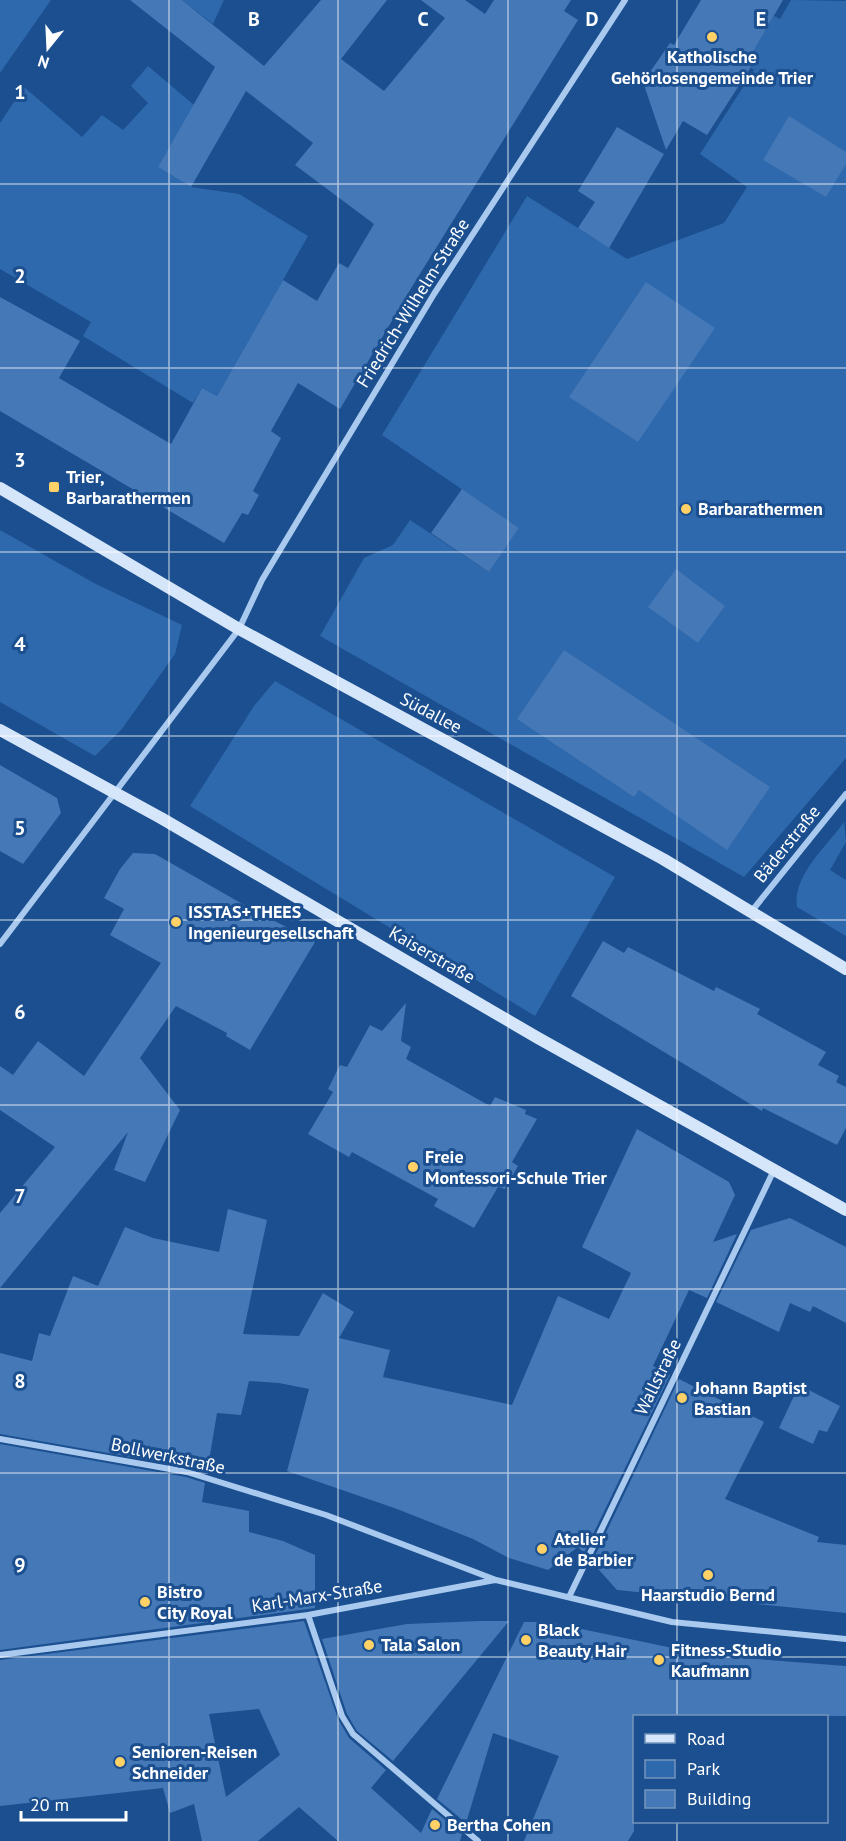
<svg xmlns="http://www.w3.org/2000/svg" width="846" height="1841" font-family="'PT Sans',sans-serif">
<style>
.green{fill:#2e69ad}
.building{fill:#4478b7;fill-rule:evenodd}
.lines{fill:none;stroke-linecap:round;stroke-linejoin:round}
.street{stroke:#a9c9ee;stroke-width:6}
.secondary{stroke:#d6e6fa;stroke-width:12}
.grid{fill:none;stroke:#fff;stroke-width:1.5;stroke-opacity:0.55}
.poi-dot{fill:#ffd166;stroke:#1b4f8f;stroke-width:2}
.labels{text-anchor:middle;stroke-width:6;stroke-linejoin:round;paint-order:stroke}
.poi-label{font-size:18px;font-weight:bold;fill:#fff;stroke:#1b4f8f;text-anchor:start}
.street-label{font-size:18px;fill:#fff;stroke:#1b4f8f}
.grid-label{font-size:20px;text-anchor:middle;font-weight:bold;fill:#fff;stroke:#1b4f8f;stroke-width:6;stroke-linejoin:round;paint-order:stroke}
</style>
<rect width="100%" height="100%" fill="#1b4f8f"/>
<path class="green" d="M0 0H51L0 73Z
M182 0H224L213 24Z
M791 0 846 1V758L744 877 320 636 364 558 393 545 410 520 489 572 519 528 382 435 527 196 627 259 724 223 747 187 700 154 754 70 745 64 774 16 780 19Z
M148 66 194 105 158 167 191 187 239 194 308 236 217 396 202 388 193 403 83 336 91 322 0 269V123L24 87 82 137 102 115 123 130 148 103 131 86Z
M0 530 94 583 182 625 175 654 122 729 95 756 0 702Z
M275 681 615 877 535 1016 190 806 254 706Z
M844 822 846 842 830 870 846 880V936L797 907C792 876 827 846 844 822Z"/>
<path class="building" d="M130 0H182L264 66 321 0H387L341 59 384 91 445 18 421 0H465L485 14 494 0H571L564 11 578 20 413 285 340 409 298 383 271 431 281 438 253 491 259 495 248 515 242 513 224 543 0 411V297L80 341 59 378 171 444 202 388 217 396 283 280 317 301 339 263 348 268 374 224 295 165 313 143 246 91 191 187 158 167 215 67Z
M701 0H783L746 64 751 67 707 135 683 121 666 150 643 82 670 43 674 45Z
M789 116 846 152V164L826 197 763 160Z
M617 127 664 154 609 248 578 228 595 202 578 191Z
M646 282 715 328 638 442 569 397Z
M462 489 519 528 489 572 431 533Z
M676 569 725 606 698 643 648 607Z
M564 650 770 787 727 850 639 790 634 797 517 719Z
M0 765 57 798 61 813 23 864 0 851Z
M133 853 155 854 246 906 315 942 250 1050 226 1036 227 1033 176 1006 140 1058 180 1110 145 1182 114 1170 128 1132 0 1288V1213L55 1147 0 1110V1066L13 1075 38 1041 84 1076 161 963 110 935 124 909 104 898 120 869Z
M603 941 624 953 628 947 714 991 716 987 760 1009 757 1014 826 1052 818 1065 839 1076 836 1082 846 1087V1128L837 1145 763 1108 762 1111 571 996Z
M406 1003 401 1041 411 1047 406 1059 490 1106 495 1097 526 1110 525 1114 537 1119 512 1162 518 1166 505 1189 498 1187 474 1228 434 1206 438 1199 352 1152 349 1157 308 1134 333 1092 328 1089 340 1065 347 1067 370 1025 382 1031Z
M637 1129 729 1182 735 1195 713 1242 737 1234 707 1298 689 1290 673 1324 653 1366 670 1375 584 1553 578 1547 548 1570 509 1558 473 1539 397 1509 287 1471 309 1389 279 1383 249 1381 241 1415 217 1413 207 1473 188 1467 0 1434V1353L32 1361 39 1333 50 1336 73 1276 98 1286 125 1227 153 1238 219 1252 228 1209 267 1220 243 1334 299 1336 323 1293 354 1312 339 1338 390 1350 383 1377 512 1405 558 1296 609 1319 631 1273 582 1247Z
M790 1218 846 1247V1323L813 1306 810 1312 790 1303 779 1332 716 1302 751 1230Z
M679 1379 764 1422 725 1499 819 1537 817 1542 846 1545V1613L617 1590 592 1562Z
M799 1385 840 1406 827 1432 819 1430 813 1444 779 1428Z
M0 1444 186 1477 205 1483 202 1502 249 1511V1532L283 1541 315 1555V1608L0 1650Z
M304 1621 338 1719 349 1738 386 1770 371 1788 421 1833 432 1809 462 1834 460 1841H338L299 1807 258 1841H202L194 1804 170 1813 163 1788 0 1806V1660ZM259 1709 280 1755 226 1797 209 1714Z
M480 1621H509L393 1761 357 1731 347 1714 322 1639 407 1624Z
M524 1622H548L706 1655 846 1666V1716H634V1831L628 1841H524L559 1756 493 1733 466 1823 437 1799Z"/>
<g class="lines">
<path class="street" d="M751 912 846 794
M0 944 239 629 262 580 434 294 625 0
M0 1439 187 1472 326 1515 496 1580 672 1622 846 1639
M569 1597 774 1170
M308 1615 342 1716 353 1734 478 1841
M0 1655 308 1615 495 1580"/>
<path class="secondary" d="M0 488 239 629 663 859 846 969
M0 730 161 818 538 1038 846 1210"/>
</g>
<path class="grid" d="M169 0V1841M338 0V1841M508 0V1841M677 0V1716M0 184H846M0 368H846M0 552H846M0 736H846M0 920H846M0 1105H846M0 1289H846M0 1473H846M0 1657H846M677 1822V1841"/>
<g class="poi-dot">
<circle cx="712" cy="37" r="6"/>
<rect x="48" y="481" width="12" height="12" rx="3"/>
<circle cx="686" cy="509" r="6"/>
<circle cx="176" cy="922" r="6"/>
<circle cx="413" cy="1167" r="6"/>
<circle cx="682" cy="1398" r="6"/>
<circle cx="542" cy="1549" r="6"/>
<circle cx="708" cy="1575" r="6"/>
<circle cx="145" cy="1602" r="6"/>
<circle cx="526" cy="1640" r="6"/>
<circle cx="369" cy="1645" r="6"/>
<circle cx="659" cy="1660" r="6"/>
<circle cx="120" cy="1762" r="6"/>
<circle cx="435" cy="1825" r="6"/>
</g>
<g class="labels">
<g class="poi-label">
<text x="712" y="63" text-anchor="middle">Katholische<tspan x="712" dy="21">Gehörlosengemeinde Trier</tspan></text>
<text x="66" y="483">Trier,<tspan x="66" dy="21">Barbarathermen</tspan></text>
<text x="698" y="515">Barbarathermen</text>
<text x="188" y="918">ISSTAS+THEES<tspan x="188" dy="21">Ingenieurgesellschaft</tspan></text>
<text x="425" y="1163">Freie<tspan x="425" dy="21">Montessori-Schule Trier</tspan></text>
<text x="694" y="1394">Johann Baptist<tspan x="694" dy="21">Bastian</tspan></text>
<text x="554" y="1545">Atelier<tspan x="554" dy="21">de Barbier</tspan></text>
<text x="157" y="1598">Bistro<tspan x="157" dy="21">City Royal</tspan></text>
<text x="708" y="1601" text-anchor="middle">Haarstudio Bernd</text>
<text x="538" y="1636">Black<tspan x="538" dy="21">Beauty Hair</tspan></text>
<text x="381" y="1651">Tala Salon</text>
<text x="671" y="1656">Fitness-Studio<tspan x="671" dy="21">Kaufmann</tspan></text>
<text x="132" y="1758">Senioren-Reisen<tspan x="132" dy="21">Schneider</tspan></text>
<text x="447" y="1831">Bertha Cohen</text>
</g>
<g class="street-label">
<text transform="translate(413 303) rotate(-58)" y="6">Friedrich-Wilhelm-Straße</text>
<text transform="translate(431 713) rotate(28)" y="6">Südallee</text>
<text transform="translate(787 844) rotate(-51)" y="6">Bäderstraße</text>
<text transform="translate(432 955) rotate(30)" y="6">Kaiserstraße</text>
<text transform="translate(658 1377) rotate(-64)" y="6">Wallstraße</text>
<text transform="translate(168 1456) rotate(12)" y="6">Bollwerkstraße</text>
<text transform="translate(317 1596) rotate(-9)" y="6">Karl-Marx-Straße</text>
</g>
</g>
<g class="grid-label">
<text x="254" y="26">B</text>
<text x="423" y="26">C</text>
<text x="592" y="26">D</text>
<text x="761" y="26">E</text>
<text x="20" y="99">1</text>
<text x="20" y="283">2</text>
<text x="20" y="467">3</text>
<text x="20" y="651">4</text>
<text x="20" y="835">5</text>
<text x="20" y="1019">6</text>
<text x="20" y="1203">7</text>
<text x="20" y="1388">8</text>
<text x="20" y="1572">9</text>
</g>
<rect x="633" y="1715" width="195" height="108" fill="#1b4f8f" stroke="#7695bc" stroke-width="1.5"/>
<rect x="645" y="1734" width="30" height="9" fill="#d6e6fa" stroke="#7695bc" stroke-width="1.5"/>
<text x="687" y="1745" font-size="18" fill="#ffffff">Road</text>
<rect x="645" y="1760" width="30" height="18" fill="#2e69ad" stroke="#7695bc" stroke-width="1.5"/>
<text x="687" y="1775" font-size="18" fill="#ffffff">Park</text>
<rect x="645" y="1790" width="30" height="18" fill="#4478b7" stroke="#7695bc" stroke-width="1.5"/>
<text x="687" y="1805" font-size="18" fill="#ffffff">Building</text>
<g transform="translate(48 48) rotate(198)" stroke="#1b4f8f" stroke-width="4.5" paint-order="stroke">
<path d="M0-4.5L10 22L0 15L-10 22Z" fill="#ffffff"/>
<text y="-9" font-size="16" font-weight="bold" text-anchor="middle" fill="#ffffff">N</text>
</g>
<path d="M21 1811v9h105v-9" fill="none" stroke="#ffffff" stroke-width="3"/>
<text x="30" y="1811" font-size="18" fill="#ffffff" stroke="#1b4f8f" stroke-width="4.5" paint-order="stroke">20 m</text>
</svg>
